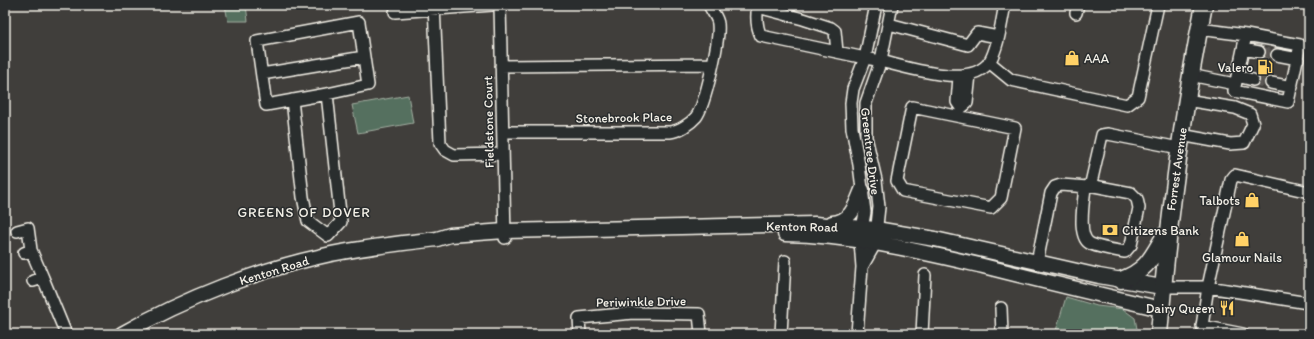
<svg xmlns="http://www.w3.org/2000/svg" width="1314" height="339" font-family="Itim,sans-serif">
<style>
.green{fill:#546f5e;stroke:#a4b0a3}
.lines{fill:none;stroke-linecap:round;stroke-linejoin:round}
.minor-tunnel{stroke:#5b5955;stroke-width:11;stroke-dasharray:11 5.5;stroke-linecap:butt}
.minor-casing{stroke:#f4f1e8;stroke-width:14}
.major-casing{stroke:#f4f1e8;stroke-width:17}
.highway-casing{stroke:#f4f1e8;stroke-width:19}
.minor{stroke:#2a2d2e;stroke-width:11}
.major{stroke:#2a2d2e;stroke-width:14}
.highway{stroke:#2a2d2e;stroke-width:16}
.labels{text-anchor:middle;stroke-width:3;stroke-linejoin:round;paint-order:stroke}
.poi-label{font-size:13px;fill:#f4f1e8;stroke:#2a2d2e;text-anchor:end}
.street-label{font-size:13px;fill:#f4f1e8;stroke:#2a2d2e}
.neighbourhood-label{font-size:14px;letter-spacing:1px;fill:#f4f1e8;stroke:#2a2d2e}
</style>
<rect width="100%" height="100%" fill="#403e3b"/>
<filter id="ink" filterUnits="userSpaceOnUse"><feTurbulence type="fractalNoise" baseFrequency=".025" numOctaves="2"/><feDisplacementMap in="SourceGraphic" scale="8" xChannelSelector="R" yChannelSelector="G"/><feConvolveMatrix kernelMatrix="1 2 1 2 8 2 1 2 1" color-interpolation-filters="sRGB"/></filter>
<g filter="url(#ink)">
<path class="green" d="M225 5H246L248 21H228Z
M408 95 413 123 358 133 352 105Z
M1066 297 1097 306 1123 309 1135 318 1138 334H1055Z"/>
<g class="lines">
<path class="minor-tunnel" d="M1259 52 1277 55
M1253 80 1271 83"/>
<defs>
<path id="minor" d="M434 5 440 143 445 150 454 155 503 154
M500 5 505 238
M758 5C756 16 756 26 761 36L865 58C896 62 969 93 990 61 999 45 1001 23 1005 5
M758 7 803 19 831 28 835 31 837 52
M395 12 492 5
M1076 13 1078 5
M359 22 368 85 327 94 266 105 257 41Z
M889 24 968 45 977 33 998 37
M1199 29 1246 35 1234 91 1288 102 1300 45 1246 35
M1243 49 1259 52
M1277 55 1298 59
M989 62 1011 80 1127 105 1138 97 1158 5
M501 66 713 64
M262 74 364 57
M1190 75 1235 84
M1237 76 1253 80
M959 77 957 102 961 108 967 103 970 74
M1271 83 1292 87
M327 94 341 222 328 236
M292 100 303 197 308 221 328 236
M912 107 1015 128 1001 198 991 208 903 191 897 181Z
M503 132H670C679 131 690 124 696 117 705 106 720 39 718 24 718 18 711 10 709 5
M1181 135 1230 144 1244 143 1253 124 1250 114 1235 108 1186 100
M1085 187C1084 201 1076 238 1091 244 1101 248 1114 250 1125 252L1131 245 1139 208 1137 199 1131 193 1089 185
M17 231 28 228 31 250
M24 253 31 250 43 278
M1037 262 1051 193 1055 187 1061 185 1088 187 1091 183 1102 135 1108 134 1179 148
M862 267 875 244 879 207 876 180 866 137V103L881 60 892 5
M33 281 43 278 66 334
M1162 287H1208L1308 303 1309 300
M1001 308 1002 334
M580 334 579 318 633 313 699 314 701 334
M781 334 785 261
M857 334 862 267 860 241 865 212 859 165 852 128 851 103 853 89 865 58 876 5
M922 334 925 275
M1243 334 1202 326 1208 287 1231 180 1235 175 1309 192"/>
<path id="major" d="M832 223C851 222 856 205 862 190
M785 234C852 235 918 251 983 266 1042 281 1101 295 1161 309
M122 334C185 298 260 269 331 254 366 247 402 243 437 239L450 235 505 231 815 224 876 229 935 239 1099 276 1162 287"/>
<path id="highway" d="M1121 280C1147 271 1152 257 1165 235
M1159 334C1168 223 1182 114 1204 5"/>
</defs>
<use href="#minor" class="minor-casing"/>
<use href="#major" class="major-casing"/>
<use href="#highway" class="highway-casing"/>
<use href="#minor" class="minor"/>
<use href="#major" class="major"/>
<use href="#highway" class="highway"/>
</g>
</g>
<defs>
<symbol id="shop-bare" viewBox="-9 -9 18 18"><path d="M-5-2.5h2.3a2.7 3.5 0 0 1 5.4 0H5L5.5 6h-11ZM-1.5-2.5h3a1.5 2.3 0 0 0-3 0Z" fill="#ffd166" stroke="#2a2d2e" stroke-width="2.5" paint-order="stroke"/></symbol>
<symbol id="fuel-bare" viewBox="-9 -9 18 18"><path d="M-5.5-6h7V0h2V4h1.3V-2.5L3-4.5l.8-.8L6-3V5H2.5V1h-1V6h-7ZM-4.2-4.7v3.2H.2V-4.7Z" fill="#ffd166" stroke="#2a2d2e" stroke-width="2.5" paint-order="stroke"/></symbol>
<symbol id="bank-bare" viewBox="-9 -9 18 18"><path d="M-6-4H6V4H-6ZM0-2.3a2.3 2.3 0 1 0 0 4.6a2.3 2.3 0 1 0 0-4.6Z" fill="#ffd166" stroke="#2a2d2e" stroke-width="2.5" paint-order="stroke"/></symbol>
<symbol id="restaurant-bare" viewBox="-9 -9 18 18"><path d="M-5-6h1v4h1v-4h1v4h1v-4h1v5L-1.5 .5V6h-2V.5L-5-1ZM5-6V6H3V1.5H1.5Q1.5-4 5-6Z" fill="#ffd166" stroke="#2a2d2e" stroke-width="2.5" paint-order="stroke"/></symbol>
</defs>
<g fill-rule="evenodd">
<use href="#shop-bare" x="1061" y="47" width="22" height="22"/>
<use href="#fuel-bare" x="1254" y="56" width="22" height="22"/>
<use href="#shop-bare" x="1241" y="189" width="22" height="22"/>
<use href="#bank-bare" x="1099" y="219" width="22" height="22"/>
<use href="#shop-bare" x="1231" y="228" width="22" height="22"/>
<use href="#restaurant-bare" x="1216" y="297" width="22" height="22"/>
</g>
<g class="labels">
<g class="poi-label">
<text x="1084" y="63" text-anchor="start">AAA</text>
<text x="1253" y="72">Valero</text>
<text x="1240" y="205">Talbots</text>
<text x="1122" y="235" text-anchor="start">Citizens Bank</text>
<text x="1242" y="262" text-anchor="middle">Glamour Nails</text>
<text x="1215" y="313">Dairy Queen</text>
</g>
<g class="street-label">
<text transform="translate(624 117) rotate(-1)" y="5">Stonebrook Place</text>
<text transform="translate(488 122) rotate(-91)" y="5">Fieldstone Court</text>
<text transform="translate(871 151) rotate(83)" y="5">Greentree Drive</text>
<text transform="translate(1176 169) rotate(-82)" y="5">Forrest Avenue</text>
<text transform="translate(802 226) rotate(1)" y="5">Kenton Road</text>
<text transform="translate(274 270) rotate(-17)" y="5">Kenton Road</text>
<text transform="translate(641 301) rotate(-1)" y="5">Periwinkle Drive</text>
</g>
<g class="neighbourhood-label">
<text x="304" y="217">GREENS OF DOVER</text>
</g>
</g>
<rect width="1314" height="339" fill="none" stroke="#2a2d2e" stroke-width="20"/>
<rect x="10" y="10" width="1294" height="319" fill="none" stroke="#f4f1e8" stroke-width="1.5" filter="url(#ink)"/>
</svg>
